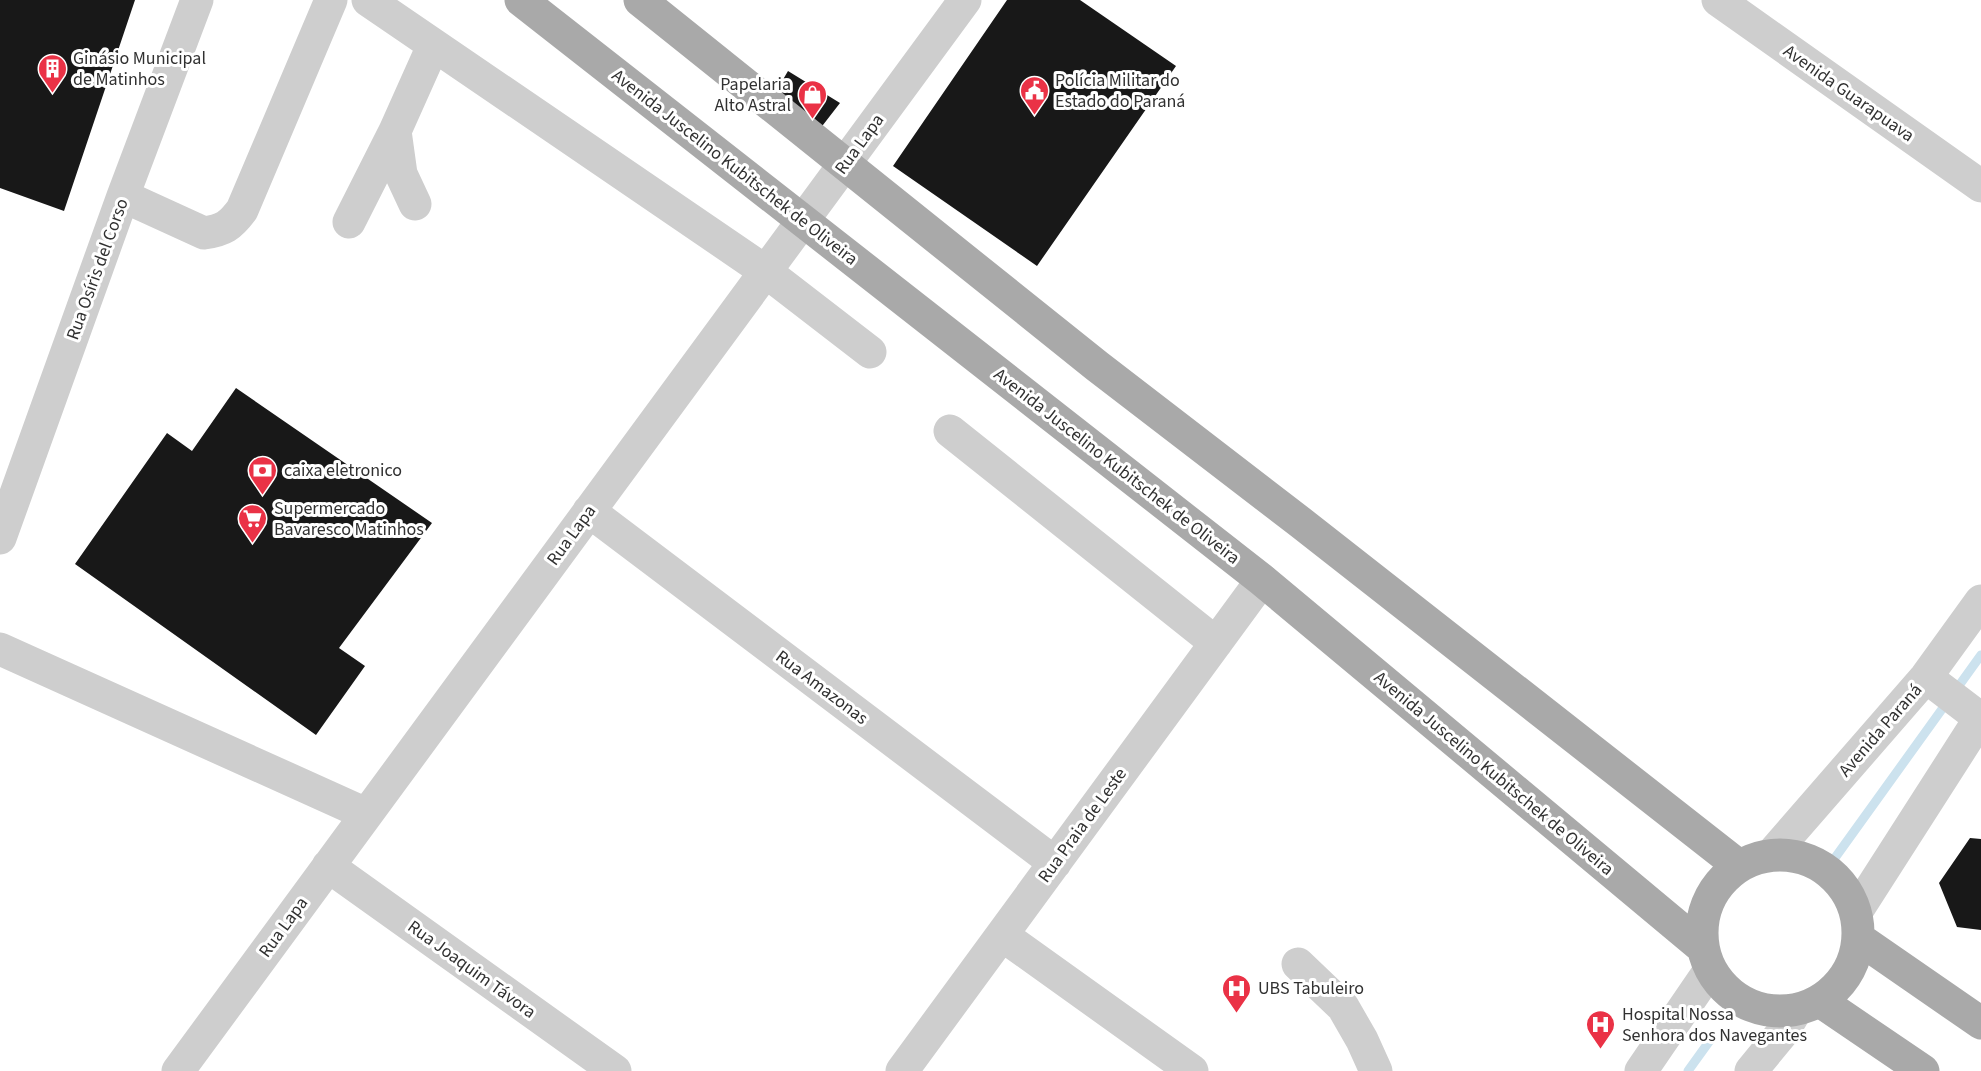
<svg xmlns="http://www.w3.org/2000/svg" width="1981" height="1071" font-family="'Source Sans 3',sans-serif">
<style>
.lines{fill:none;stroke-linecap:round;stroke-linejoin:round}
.stream{stroke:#cce2ee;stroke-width:9}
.building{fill:#181818}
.minor{stroke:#cecece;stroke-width:33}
.major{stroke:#a9a9a9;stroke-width:33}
.labels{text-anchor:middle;stroke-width:6;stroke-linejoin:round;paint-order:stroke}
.poi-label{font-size:18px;fill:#313131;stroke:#fff;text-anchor:start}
.street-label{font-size:18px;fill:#313131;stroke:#fff}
</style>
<rect width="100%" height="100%" fill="#fff"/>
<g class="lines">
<path class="stream" d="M1832 862 1981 655
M1688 1071 1711 1039"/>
</g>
<path class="building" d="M0 0H135L64 211 0 188Z
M1007 0H1080L1176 66 1037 266 893 166Z
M788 71 840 103 816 134 771 100Z
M236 388 432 523 339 648 365 666 316 735 75 564 167 433 192 451Z
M1970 838 1981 839V930L1957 927 1939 883Z"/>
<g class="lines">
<path class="minor" d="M368 0 765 271 870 352
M1718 0 1981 186
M395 131 401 174 415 204
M123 196 204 233C224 230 230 226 242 210L331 0
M349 222 395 131 433 46
M950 431 1216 643
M589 511 1055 863
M0 538 123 196 197 0
M0 649 366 814
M1926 677 1981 719
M1772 854 1926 677 1981 601
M328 866 615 1071
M1856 912 1981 717
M1002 935 1192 1071
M1298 964 1343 1007 1362 1040 1376 1071
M178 1071 965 0
M902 1071 1262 580
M1641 1071 1710 970
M1751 1071 1783 1032 1796 1010"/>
<path class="major" d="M521 0 1262 580 1702 947
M640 0 1097 366 1300 522 1739 866
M1702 933a78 78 0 1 1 156 0a78 78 0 1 1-156 0Z
M1858 938 1981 1023
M1820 1001 1923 1071"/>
</g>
<defs>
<symbol id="building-pin" viewBox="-11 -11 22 30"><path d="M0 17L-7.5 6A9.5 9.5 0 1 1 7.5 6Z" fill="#ea3246" stroke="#fff"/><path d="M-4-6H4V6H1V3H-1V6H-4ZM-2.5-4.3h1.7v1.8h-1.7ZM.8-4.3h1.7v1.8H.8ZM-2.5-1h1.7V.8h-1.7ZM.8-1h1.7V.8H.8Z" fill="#fff"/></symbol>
<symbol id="civic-pin" viewBox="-11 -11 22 30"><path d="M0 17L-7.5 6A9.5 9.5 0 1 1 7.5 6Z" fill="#ea3246" stroke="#fff"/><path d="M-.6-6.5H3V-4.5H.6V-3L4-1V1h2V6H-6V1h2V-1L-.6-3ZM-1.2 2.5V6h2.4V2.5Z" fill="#fff"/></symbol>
<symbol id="shop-pin" viewBox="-11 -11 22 30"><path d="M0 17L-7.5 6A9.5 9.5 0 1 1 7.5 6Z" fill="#ea3246" stroke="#fff"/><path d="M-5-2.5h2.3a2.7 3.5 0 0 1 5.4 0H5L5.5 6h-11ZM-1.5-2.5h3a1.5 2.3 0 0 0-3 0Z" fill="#fff"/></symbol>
<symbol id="bank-pin" viewBox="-11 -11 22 30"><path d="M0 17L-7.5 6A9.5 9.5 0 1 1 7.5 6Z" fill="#ea3246" stroke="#fff"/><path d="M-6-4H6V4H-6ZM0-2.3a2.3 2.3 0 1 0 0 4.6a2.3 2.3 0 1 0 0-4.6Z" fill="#fff"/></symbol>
<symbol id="supermarket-pin" viewBox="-11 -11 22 30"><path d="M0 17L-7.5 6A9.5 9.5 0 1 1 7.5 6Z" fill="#ea3246" stroke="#fff"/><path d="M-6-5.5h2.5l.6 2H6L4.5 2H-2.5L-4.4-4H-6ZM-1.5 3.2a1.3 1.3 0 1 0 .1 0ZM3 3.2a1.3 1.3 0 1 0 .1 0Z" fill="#fff"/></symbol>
<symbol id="hospital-pin" viewBox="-11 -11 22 30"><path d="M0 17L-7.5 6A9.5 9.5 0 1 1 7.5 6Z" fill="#ea3246" stroke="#fff"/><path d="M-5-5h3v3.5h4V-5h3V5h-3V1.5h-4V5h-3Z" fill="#fff"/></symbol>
</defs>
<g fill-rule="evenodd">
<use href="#building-pin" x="36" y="52" width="33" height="45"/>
<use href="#civic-pin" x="1018" y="74" width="33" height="45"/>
<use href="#shop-pin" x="796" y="78" width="33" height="45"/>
<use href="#bank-pin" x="246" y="454" width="33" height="45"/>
<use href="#supermarket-pin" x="236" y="502" width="33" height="45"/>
<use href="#hospital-pin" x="1220" y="972" width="33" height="45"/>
<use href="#hospital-pin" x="1584" y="1008" width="33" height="45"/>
</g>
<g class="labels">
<g class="poi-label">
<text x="73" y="64">Ginásio Municipal<tspan x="73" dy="21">de Matinhos</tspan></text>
<text x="1055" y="86">Polícia Militar do<tspan x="1055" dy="21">Estado do Paraná</tspan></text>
<text x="791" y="90" text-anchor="end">Papelaria<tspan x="791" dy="21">Alto Astral</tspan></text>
<text x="284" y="476">caixa eletronico</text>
<text x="274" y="514">Supermercado<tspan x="274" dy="21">Bavaresco Matinhos</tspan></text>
<text x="1258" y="994">UBS Tabuleiro</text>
<text x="1622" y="1020">Hospital Nossa<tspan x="1622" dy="21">Senhora dos Navegantes</tspan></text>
</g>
<g class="street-label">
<text transform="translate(1849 93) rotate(35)" y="6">Avenida Guarapuava</text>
<text transform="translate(859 144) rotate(-54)" y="6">Rua Lapa</text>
<text transform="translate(735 167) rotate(38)" y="6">Avenida Juscelino Kubitschek de Oliveira</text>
<text transform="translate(97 269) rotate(-70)" y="6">Rua Osíris del Corso</text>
<text transform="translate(1117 466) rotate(38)" y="6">Avenida Juscelino Kubitschek de Oliveira</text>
<text transform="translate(571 535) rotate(-54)" y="6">Rua Lapa</text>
<text transform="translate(822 687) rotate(37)" y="6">Rua Amazonas</text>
<text transform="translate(1880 730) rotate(-49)" y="6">Avenida Paraná</text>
<text transform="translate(1494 773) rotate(40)" y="6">Avenida Juscelino Kubitschek de Oliveira</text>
<text transform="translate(1082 825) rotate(-54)" y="6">Rua Praia de Leste</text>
<text transform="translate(283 927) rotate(-54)" y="6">Rua Lapa</text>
<text transform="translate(472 969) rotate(36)" y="6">Rua Joaquim Távora</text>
</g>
</g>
</svg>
